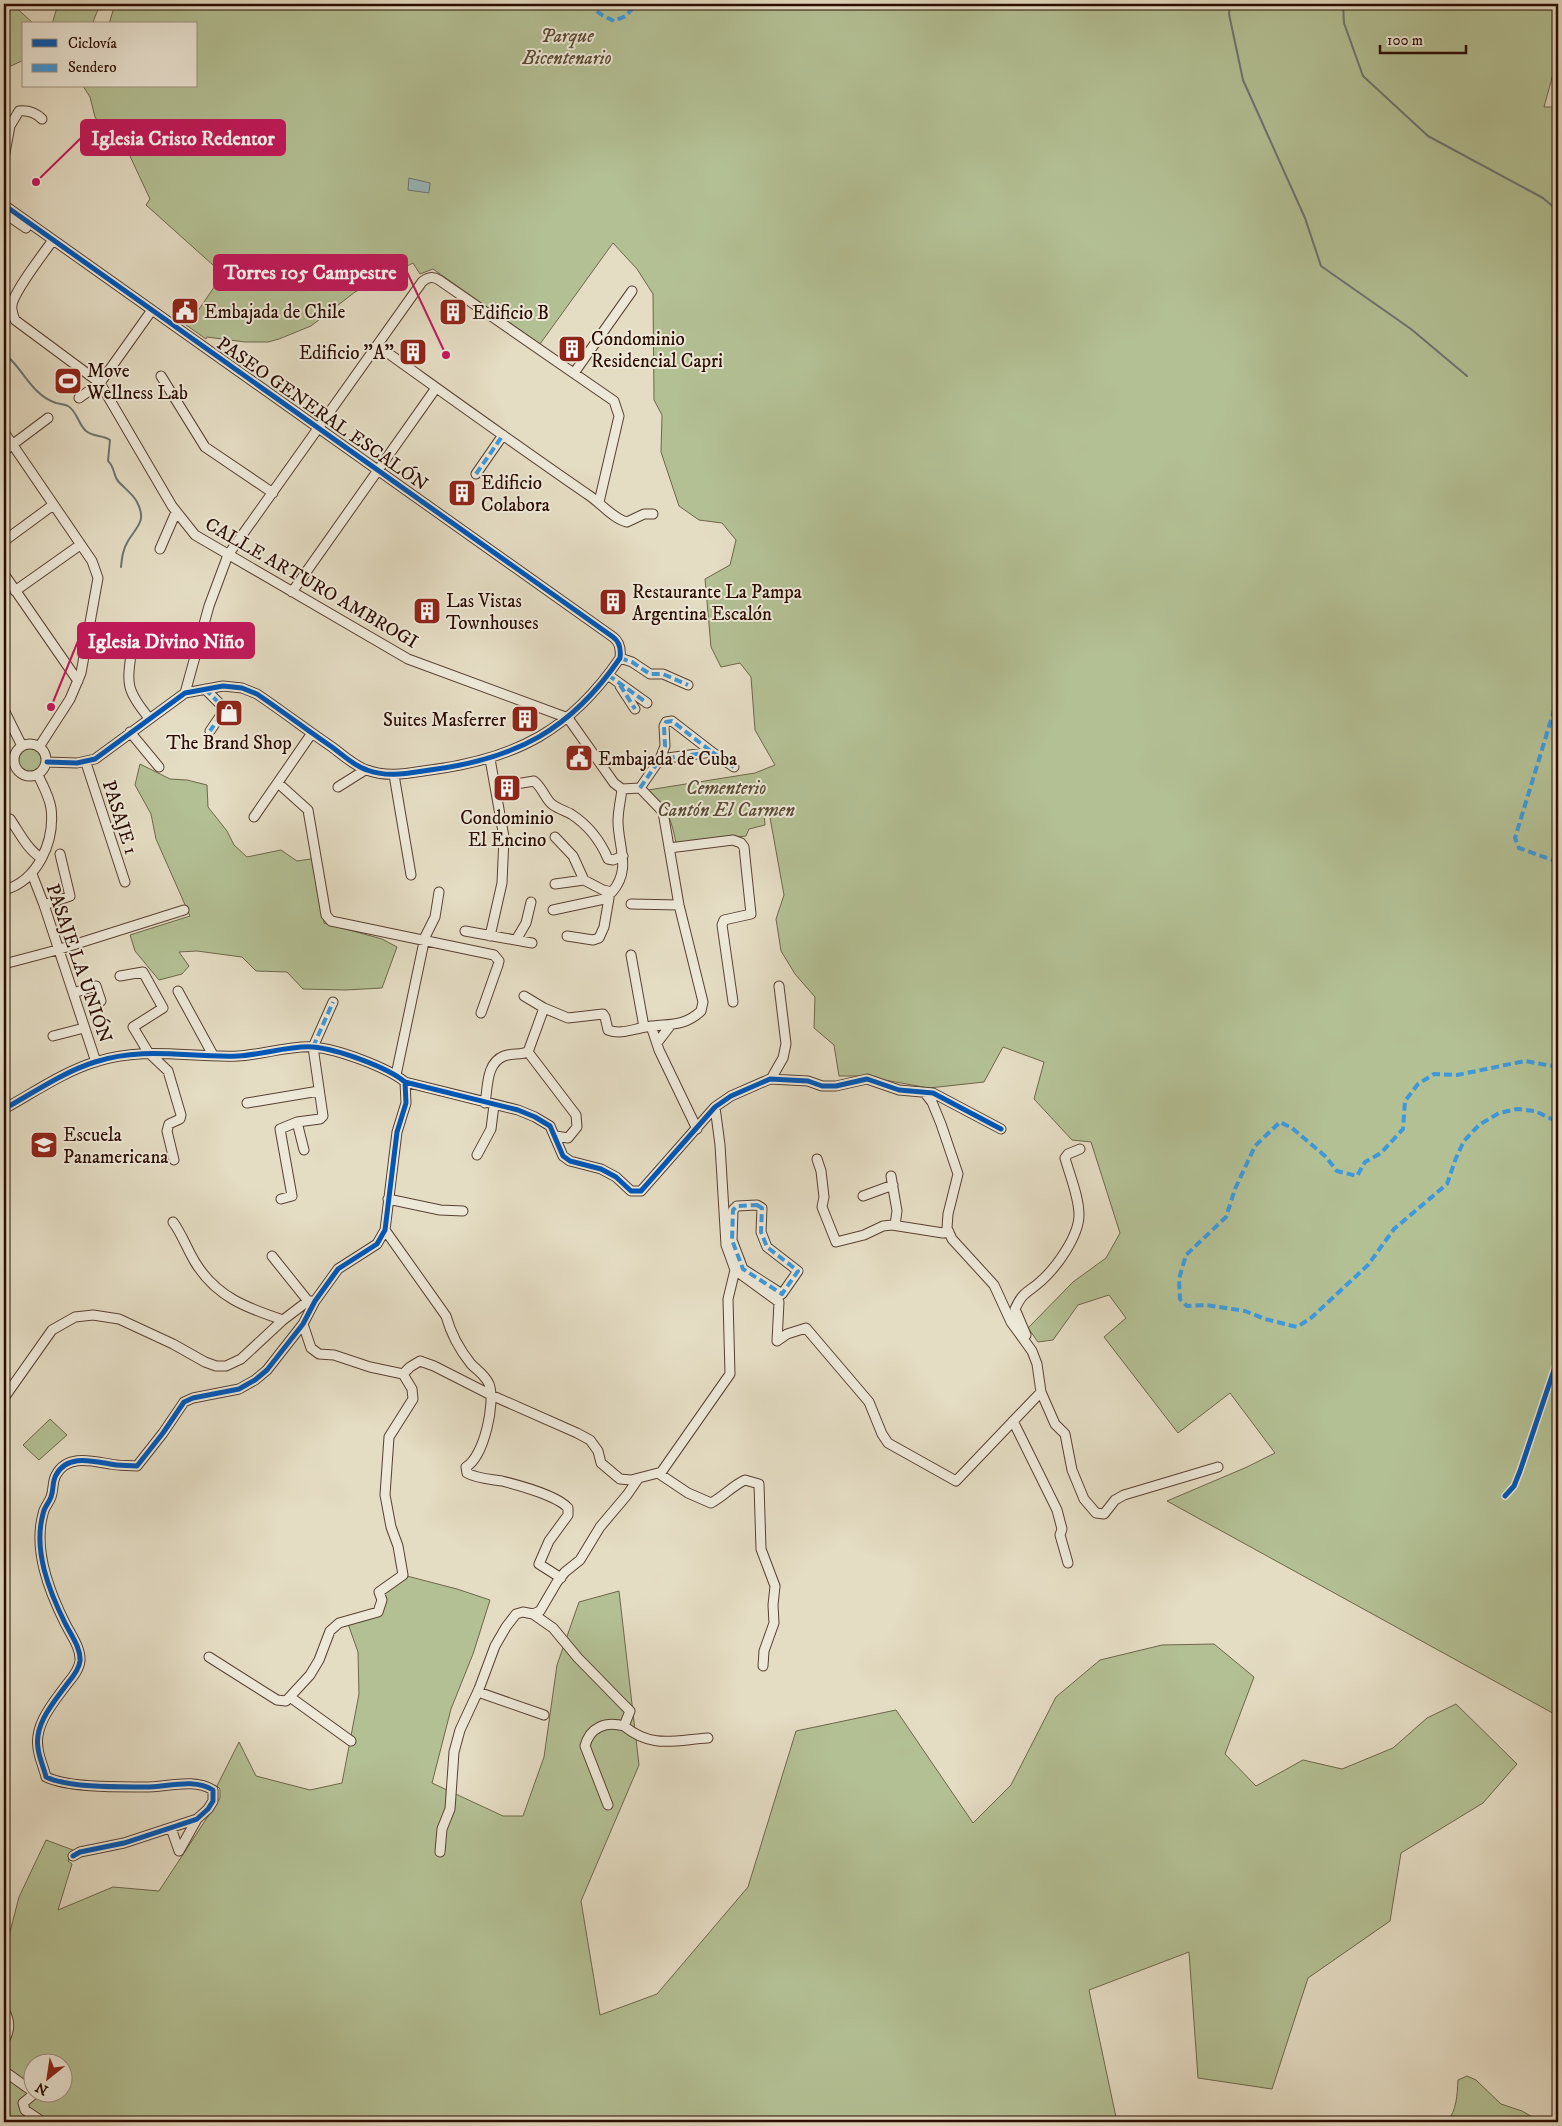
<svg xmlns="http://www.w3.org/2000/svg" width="1562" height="2126" font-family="'IM FELL DW Pica',serif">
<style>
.green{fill:#b3c094;stroke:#6e664a;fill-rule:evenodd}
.water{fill:#98b9bc;stroke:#6c7471}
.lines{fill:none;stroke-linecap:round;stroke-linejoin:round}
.stream{stroke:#6c7471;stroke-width:2}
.minor-casing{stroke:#584031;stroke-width:11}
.minor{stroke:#ede8d8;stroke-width:9}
.quiet{stroke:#3d99dc;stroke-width:4;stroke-dasharray:8 4;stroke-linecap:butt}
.cycleway-casing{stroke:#ede8d8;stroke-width:8}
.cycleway{stroke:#0057b8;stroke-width:5}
.labels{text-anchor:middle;stroke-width:4;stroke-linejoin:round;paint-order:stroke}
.park-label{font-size:19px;font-style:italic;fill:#5a4b34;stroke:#ede8d8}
.poi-label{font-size:19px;fill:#2a0c00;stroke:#ede8d8;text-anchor:start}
.street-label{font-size:19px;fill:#2a0c00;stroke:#ede8d8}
.leader{fill:none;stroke:#c2185b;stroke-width:2}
.callout-dot{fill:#c2185b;stroke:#ede8d8;stroke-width:2}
.callout{fill:#c2185b;stroke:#c2185b;stroke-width:2}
.callout-label{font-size:20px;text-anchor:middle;font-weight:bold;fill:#fff}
</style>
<rect width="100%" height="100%" fill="#e4dcc3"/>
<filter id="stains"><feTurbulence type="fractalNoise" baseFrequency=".004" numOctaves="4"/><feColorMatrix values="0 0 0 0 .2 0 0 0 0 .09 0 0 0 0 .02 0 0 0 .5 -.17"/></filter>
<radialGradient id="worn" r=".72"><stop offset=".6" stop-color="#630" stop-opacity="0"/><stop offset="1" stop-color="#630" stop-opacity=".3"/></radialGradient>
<path class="green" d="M4 4H12L34 24H24V60L4 69Z
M58 4H99C99 11 94 16 93 24H52Z
M115 4H1558V56L1544 107H1558V1716L1167 1501 1247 1467 1275 1453 1230 1393 1178 1433 1104 1337 1126 1318 1109 1295 1078 1305 1053 1340 1038 1342 1028 1328 1073 1282 1106 1258 1120 1233 1091 1142 1072 1140 1034 1099 1044 1062 1003 1047 984 1082 929 1088 862 1076H839L834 1045 814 1028 815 997 795 974 781 951 776 919 784 895 769 812 764 813 765 825 749 829 746 836 676 843C670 814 668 812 648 790L755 773 775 765 755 730 751 677 740 663 721 667 711 647 705 579 730 565 736 540 722 523 699 520 679 506 661 452 662 415 654 400 653 294 637 269 613 243 540 344 433 269 420 274 413 263 355 292 311 326 279 339 268 342H245L207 337 206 339 179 320 191 321 223 274 146 205 150 199 129 154 110 140 95 117 90 97 83 86H196V24H109Z
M17 760a13 13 0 1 1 26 0a13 13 0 1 1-26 0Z
M140 764 170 779 187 780 207 785 208 807 227 831 234 845 247 857 281 850 297 861 317 858 324 923 382 939 397 947 382 988 346 990 303 989 287 972 256 971 242 957 197 951 179 952 189 966 182 974 159 980 135 951 130 935 190 916 156 839 151 814 135 785Z
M50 1419 67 1435 39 1460 23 1445Z
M403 1575 457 1589 490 1600 473 1654 451 1709 432 1783 503 1816H523L544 1757 557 1665 579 1602 619 1591 639 1765 581 1901 600 2015 657 1994 748 1887 796 1731 896 1710 973 1823 1011 1785 1056 1697 1100 1660 1162 1645 1214 1644 1254 1677 1225 1754 1256 1786 1303 1760 1342 1769 1393 1748 1427 1718 1456 1704 1517 1764 1483 1803 1401 1853 1390 1921 1308 1978 1272 2089 1198 2078 1189 1952 1089 1990 1117 2122H4V1955L19 1897 46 1840 73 1850 68 1861 72 1864 58 1910 113 1887 159 1891 220 1798V1789L217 1786 239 1742 256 1776 310 1790 342 1783 359 1694 358 1652 347 1621 378 1612 379 1592ZM32 2064H62V2094H32Z
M1467 2076 1476 2080 1501 2104 1522 2111 1541 2122H1447C1457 2110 1457 2095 1458 2080Z"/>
<path class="water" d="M409 178 430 183 429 193 408 190Z"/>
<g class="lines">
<path class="stream" d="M1230 4 1229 14 1243 80 1305 218 1321 266 1411 329 1467 376
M1343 4 1344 23 1363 76 1428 136 1543 198 1558 211
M4 354C15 360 26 381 37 391 42 396 50 401 56 403 61 404 64 404 68 406 77 411 78 424 86 431 93 437 103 435 110 440L108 461C115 467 113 475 118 481 124 488 133 494 137 502 147 521 137 526 128 541 123 549 122 557 121 567"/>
<defs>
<path id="minor" d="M4 158 10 126 19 111C28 110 36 113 42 119
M4 205 613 637C620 642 621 650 620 658 571 730 516 759 430 770 409 773 388 778 367 770 354 766 343 755 332 747 307 730 282 711 257 694L242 688 223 686 185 693 95 759 77 763 47 762
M4 213 26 228
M53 240C44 253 14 291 12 305 11 310 13 315 15 320L100 383 172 506 195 535 408 659 568 718 614 783 622 789 640 788 663 812 679 905 703 1002 701 1011C683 1028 667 1023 646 1027 633 1029 621 1035 608 1030L605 1017 603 1014 568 1018 544 1008 524 996
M378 346C448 396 517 446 587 494 600 502 613 519 627 522L644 514H653
M574 373 632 291
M161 376 205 447 273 493
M79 398 100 383 152 310
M4 432 92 561 98 578 81 673 70 699 39 747
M4 451 48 418
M476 474 503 435
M4 541 53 505
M160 549 176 512
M4 574 78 681
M15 591 80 545
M292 592 436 388
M132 647C127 684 125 689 149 718
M620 658 632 662 650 674H663L688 685
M608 675 647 703
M620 686 635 709
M205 689 225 709 210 731
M185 693 209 606 228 555 422 282C427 277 433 276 439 280L614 401 619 416 599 502
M4 710 22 746
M130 732 159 767
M14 760a16 16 0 1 1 32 0a16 16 0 1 1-32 0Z
M712 752 734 767
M490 759 504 837 502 883 490 936
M86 763 125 882
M394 775 411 875
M278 783 308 810 326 915 331 921 494 955 499 961 498 965 481 1013
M516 784 534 781C543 788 546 801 553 805 559 809 565 811 571 814 588 825 600 840 608 859L613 860 623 856
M338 787 365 770
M640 788 660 759 665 746 664 726 666 722 672 721 712 752 660 759
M254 817 312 733
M10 819C19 832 27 849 41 858
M555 837 573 856 584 880
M669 848 733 840 741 843 744 847 751 914 724 920 722 925 733 1002
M32 874 44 905 96 1062
M555 884 584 880 603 890 612 892C632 869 618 847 618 821 618 810 621 799 622 789
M4 890C38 881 55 841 51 808 49 796 43 786 38 775
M631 904 679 905
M44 905 70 896 60 854
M553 910 609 898V893
M465 931 532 943
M567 936 593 940 599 938 604 927 609 898
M516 940 526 923 531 902
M631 955 644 1027
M4 964 57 950 184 910
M120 976 143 972 163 1008 133 1027 148 1052 168 1071 181 1115 180 1119 169 1124 167 1131 174 1160
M178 991 213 1055
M73 993 96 986 101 1001
M651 1026 659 1050 697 1129
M53 1036 84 1028
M657 1043 670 1026
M528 1052 576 1115 577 1127 568 1138 556 1136
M396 1075 425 937 435 917 439 892
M771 1079 783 1058 786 1044 779 986
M925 1093 932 1102 941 1124 958 1174 948 1214 947 1228 952 1239 994 1285 1011 1322 1032 1351 1037 1364 1041 1392 1055 1424 1065 1434 1072 1470 1084 1499 1096 1513 1104 1514 1115 1500 1124 1495 1218 1467
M247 1103 319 1091
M485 1103C488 1087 486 1063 504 1056 512 1053 520 1055 528 1052L544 1008
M715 1107 720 1145 726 1245 735 1270 779 1302 777 1341
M4 1109C33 1093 63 1072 95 1062 145 1046 188 1058 238 1056 261 1055 292 1045 313 1047 337 1049 387 1067 405 1082L518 1110 535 1117 550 1126 563 1156 570 1161 601 1169 616 1177 631 1191H641L715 1107 731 1096 770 1079 808 1081 822 1086H836L867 1079 899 1090 933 1093 1001 1129
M297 1122 304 1150
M477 1155 491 1129 494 1105
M817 1159 821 1171 824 1197 822 1207 836 1242 864 1235 883 1226 892 1225 943 1233 949 1232
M891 1176 897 1211 895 1225
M863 1196 893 1185
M281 1199 292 1196 280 1129 297 1122 320 1119 323 1116 313 1047 333 1002
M388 1199 440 1210 463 1211
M757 1205 762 1208 761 1232 767 1247 798 1271 782 1294 743 1269 732 1240 733 1210 737 1206Z
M173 1222C182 1234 187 1249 195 1262 216 1297 247 1308 283 1320
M385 1230 446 1316C451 1334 459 1349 471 1364 478 1371 485 1375 489 1384 496 1402 484 1457 466 1467L467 1473C478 1479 491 1479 502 1481 518 1485 558 1496 568 1508V1515L549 1541 539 1564 561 1578
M272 1256 308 1301
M303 1324 311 1348 319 1354 334 1355 370 1367 403 1374 410 1367 420 1361 434 1366 491 1395 577 1433 590 1440 598 1451 601 1463 620 1479 631 1480 658 1473 688 1493 711 1503C724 1496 732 1486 745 1480L759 1484 761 1549 775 1586 773 1605 774 1623 764 1651 763 1666
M1023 1338 1026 1335 1015 1309C1023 1291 1028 1293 1041 1281 1056 1268 1079 1236 1079 1215 1079 1197 1070 1176 1065 1158L1068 1154 1080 1149
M777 1341 787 1334 806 1328 869 1402 882 1434 888 1443 956 1481 1041 1392
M4 1398 52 1330 75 1317 93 1315 119 1319 173 1344 205 1362 216 1366H226L241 1359 283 1320 308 1301H315
M1013 1421 1057 1510 1062 1529 1060 1535 1068 1563
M660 1474 730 1374 728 1299 735 1270
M533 1614 553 1628 578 1658 623 1704 630 1711 624 1726C652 1749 675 1740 708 1738
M209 1657 277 1700 286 1701 310 1675 319 1660 330 1631 339 1623 378 1612 382 1600 379 1592 403 1575 398 1546 391 1527 385 1495 389 1437 413 1399 412 1389 403 1374
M478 1692 544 1715
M290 1697 351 1741
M608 1805 585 1746C590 1727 606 1721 624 1726
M171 1828 179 1851
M179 1851 197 1819
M440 1852 442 1829 450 1809 454 1752 460 1730 479 1689 495 1646 506 1627 516 1614 523 1612 533 1614 540 1611 557 1582 565 1572 580 1560 600 1527 627 1495 638 1479
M73 1856 80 1852 124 1843 197 1819 208 1809 213 1801V1790C194 1778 167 1787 145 1787 118 1787 70 1788 46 1777 44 1768 39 1758 38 1748 34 1724 54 1702 67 1684 72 1678 79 1670 80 1661 81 1648 71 1635 65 1623 49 1591 33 1550 43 1514 44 1507 49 1503 51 1497 54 1489 52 1482 56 1475 67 1454 92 1461 110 1464 119 1466 128 1465 137 1466L163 1433 184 1402 193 1398 239 1389 255 1380 267 1370 303 1324 315 1301 338 1269 377 1244 385 1230 397 1132 406 1103 405 1082
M4 2010C10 2020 10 2031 4 2041
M4 2071 32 2091
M34 2094 23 2103 25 2110 43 2122"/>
</defs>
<use href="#minor" class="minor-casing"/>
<use href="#minor" class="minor"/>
<path class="quiet" d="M587 4 602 15 614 21 626 16 636 4
M476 474 503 435
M620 658 632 662 650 674H663L688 685
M608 675 647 703
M620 685 635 709
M205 689 225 709 210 731
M1558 697 1515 838 1519 848 1558 862
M712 752 734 767
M640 788 660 759 665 746 664 726 666 722 672 721 712 752 660 759
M313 1047 333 1002
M1558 1067 1525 1061 1457 1075 1434 1074 1418 1084 1405 1101 1403 1129 1381 1153 1365 1162 1357 1176 1337 1171 1325 1156 1292 1128 1280 1122 1255 1146 1235 1189 1226 1217 1186 1255 1179 1279 1180 1299 1187 1306 1206 1305 1245 1311 1265 1319 1297 1327 1311 1318 1368 1265 1394 1229 1447 1184 1456 1158 1464 1141 1479 1125 1499 1113 1517 1109 1535 1111 1558 1122
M757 1205 762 1208 761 1232 767 1247 798 1271 782 1294 743 1269 732 1240 733 1210 737 1206Z"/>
<defs>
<path id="cycleway" d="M4 205 613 637C620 642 621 650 620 658 571 730 516 759 430 770 409 773 388 778 367 770 354 766 343 755 332 747 307 730 282 711 257 694L242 688 223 686 185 693 95 759 77 763 47 762
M4 1109C33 1093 63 1072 95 1062 145 1046 188 1058 238 1056 261 1055 292 1045 313 1047 337 1049 387 1067 405 1082L518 1110 535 1117 550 1126 563 1156 570 1161 601 1169 616 1177 631 1191H641L715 1107 731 1096 770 1079 808 1081 822 1086H836L867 1079 899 1090 933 1093 1001 1129
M1505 1496 1514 1486 1520 1471 1558 1358
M73 1856 80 1852 124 1843 197 1819 208 1809 213 1801V1790C194 1778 167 1787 145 1787 118 1787 70 1788 46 1777 44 1768 39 1758 38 1748 34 1724 54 1702 67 1684 72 1678 79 1670 80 1661 81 1648 71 1635 65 1623 49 1591 33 1550 43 1514 44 1507 49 1503 51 1497 54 1489 52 1482 56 1475 67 1454 92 1461 110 1464 119 1466 128 1465 137 1466L163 1433 184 1402 193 1398 239 1389 255 1380 267 1370 303 1324 315 1301 338 1269 377 1244 385 1230 397 1132 406 1103 405 1082"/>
</defs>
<use href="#cycleway" class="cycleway-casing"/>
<use href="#cycleway" class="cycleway"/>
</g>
<defs>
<symbol id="civic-square" viewBox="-11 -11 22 22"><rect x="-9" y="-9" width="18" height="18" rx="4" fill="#8f2418" stroke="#ede8d8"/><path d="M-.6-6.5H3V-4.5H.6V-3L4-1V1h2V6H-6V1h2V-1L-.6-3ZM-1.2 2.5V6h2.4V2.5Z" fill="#fff"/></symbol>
<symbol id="building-square" viewBox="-11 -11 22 22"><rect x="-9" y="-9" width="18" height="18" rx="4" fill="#8f2418" stroke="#ede8d8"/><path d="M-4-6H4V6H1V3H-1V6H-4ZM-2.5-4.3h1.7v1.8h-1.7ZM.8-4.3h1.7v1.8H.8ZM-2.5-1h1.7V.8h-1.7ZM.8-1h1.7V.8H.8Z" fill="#fff"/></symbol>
<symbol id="stadium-square" viewBox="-11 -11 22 22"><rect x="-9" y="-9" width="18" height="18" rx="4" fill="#8f2418" stroke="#ede8d8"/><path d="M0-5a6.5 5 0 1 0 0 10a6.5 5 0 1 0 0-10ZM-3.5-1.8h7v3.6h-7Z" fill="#fff"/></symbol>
<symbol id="shop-square" viewBox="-11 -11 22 22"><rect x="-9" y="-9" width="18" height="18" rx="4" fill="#8f2418" stroke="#ede8d8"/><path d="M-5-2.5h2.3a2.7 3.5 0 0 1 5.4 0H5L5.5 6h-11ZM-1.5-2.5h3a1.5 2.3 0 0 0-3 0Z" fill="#fff"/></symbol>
<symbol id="school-square" viewBox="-11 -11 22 22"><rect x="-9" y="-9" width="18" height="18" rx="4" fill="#8f2418" stroke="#ede8d8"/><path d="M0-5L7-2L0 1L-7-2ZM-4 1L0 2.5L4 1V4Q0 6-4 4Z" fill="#fff"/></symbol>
</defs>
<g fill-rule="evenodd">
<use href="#civic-square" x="169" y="295" width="32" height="32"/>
<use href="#building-square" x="437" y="296" width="32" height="32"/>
<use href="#building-square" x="556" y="333" width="32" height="32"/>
<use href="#building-square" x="397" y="336" width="32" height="32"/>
<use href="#stadium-square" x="52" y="365" width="32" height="32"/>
<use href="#building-square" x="446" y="477" width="32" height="32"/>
<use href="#building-square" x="597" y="586" width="32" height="32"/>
<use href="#building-square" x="411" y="595" width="32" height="32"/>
<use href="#shop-square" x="213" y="697" width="32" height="32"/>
<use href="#building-square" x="509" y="703" width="32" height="32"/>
<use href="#civic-square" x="563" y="742" width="32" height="32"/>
<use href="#building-square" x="491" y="772" width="32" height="32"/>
<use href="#school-square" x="28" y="1129" width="32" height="32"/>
</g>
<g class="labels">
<g class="park-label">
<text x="567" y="42">Parque<tspan x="567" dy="22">Bicentenario</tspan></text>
<text x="726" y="794">Cementerio<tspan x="726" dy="22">Cantón El Carmen</tspan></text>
</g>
<g class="poi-label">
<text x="204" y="318">Embajada de Chile</text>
<text x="472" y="319">Edificio B</text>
<text x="591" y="345">Condominio<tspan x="591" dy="22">Residencial Capri</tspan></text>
<text x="394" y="359" text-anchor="end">Edificio "A"</text>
<text x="87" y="377">Move<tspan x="87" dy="22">Wellness Lab</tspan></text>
<text x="481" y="489">Edificio<tspan x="481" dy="22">Colabora</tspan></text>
<text x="632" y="598">Restaurante La Pampa<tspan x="632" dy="22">Argentina Escalón</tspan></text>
<text x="446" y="607">Las Vistas<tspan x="446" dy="22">Townhouses</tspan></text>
<text x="506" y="726" text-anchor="end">Suites Masferrer</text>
<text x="229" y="749" text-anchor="middle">The Brand Shop</text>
<text x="598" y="765">Embajada de Cuba</text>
<text x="507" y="824" text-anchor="middle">Condominio<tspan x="507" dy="22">El Encino</tspan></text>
<text x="63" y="1141">Escuela<tspan x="63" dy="22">Panamericana</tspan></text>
</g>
<g class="street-label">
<text transform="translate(323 413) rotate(35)" y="7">PASEO GENERAL ESCALÓN</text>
<text transform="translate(312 582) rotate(30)" y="7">CALLE ARTURO AMBROGI</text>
<text transform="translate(121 817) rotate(72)" y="7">PASAJE 1</text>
<text transform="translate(80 963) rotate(71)" y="7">PASAJE LA UNIÓN</text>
</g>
</g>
<path class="leader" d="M36 182L81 138M446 355L407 272M51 707L78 641"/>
<g class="callout-dot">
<circle cx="36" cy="182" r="5"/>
<circle cx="446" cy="355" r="5"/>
<circle cx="51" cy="707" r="5"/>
</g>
<g class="callout">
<rect x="81" y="120" width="204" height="35" rx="5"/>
<rect x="214" y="255" width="193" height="35" rx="5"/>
<rect x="78" y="623" width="176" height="35" rx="5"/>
</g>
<g class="callout-label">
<text x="183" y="145">Iglesia Cristo Redentor</text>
<text x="310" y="279">Torres 105 Campestre</text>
<text x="166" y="648">Iglesia Divino Niño</text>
</g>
<rect width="1562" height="2126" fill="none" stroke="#e4dcc3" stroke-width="20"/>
<rect x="5" y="5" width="1552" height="2116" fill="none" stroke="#2a0c00" stroke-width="2.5"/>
<rect x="10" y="10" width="1542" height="2106" fill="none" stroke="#2a0c00"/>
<rect x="22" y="22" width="175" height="65" fill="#ede8d8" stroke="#9f9082"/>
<rect x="32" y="39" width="25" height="8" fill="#0057b8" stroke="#9f9082"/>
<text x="68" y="48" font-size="15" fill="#2a0c00">Ciclovía</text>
<rect x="32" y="64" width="25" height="8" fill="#3d99dc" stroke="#9f9082"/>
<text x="68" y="72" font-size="15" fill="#2a0c00">Sendero</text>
<g transform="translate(48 2078) rotate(210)"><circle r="24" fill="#ede8d8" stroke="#9f9082"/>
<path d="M0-4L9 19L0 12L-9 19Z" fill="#8f2418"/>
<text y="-8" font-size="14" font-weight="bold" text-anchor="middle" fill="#2a0c00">N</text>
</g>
<path d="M1380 45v8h86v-8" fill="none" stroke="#2a0c00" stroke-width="2.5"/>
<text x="1387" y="45" font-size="15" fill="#2a0c00" stroke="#ede8d8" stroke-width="4" paint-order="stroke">100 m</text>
<rect width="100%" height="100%" filter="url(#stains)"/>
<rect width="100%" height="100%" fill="url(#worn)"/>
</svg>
